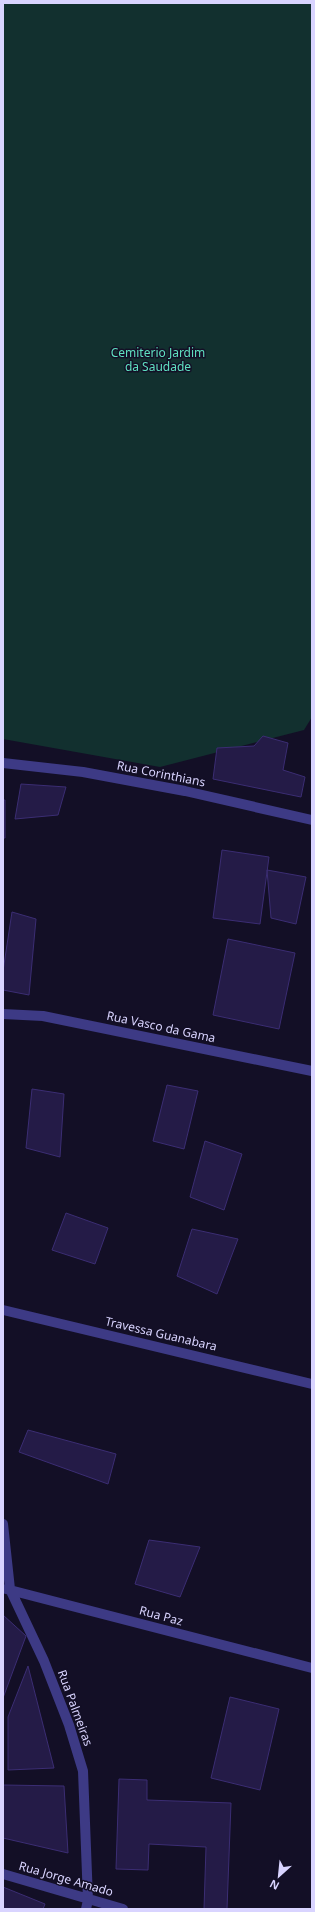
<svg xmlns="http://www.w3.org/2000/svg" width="315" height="1912" font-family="'Noto Sans',sans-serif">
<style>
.green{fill:#12302f}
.building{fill:#241b47;stroke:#3b2d73}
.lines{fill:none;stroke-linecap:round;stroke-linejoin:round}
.street{stroke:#3d3a85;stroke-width:10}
.labels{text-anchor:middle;stroke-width:3;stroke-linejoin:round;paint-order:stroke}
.park-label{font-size:12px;fill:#5fe0c0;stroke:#130f26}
.street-label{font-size:12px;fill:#d9d4ff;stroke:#130f26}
</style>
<rect width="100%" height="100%" fill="#130f26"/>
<path class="green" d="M3 3H312V717L304 730 160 767 3 739Z"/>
<path class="building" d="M263 736 288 743 283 770 305 777 301 797 213 779 217 748 254 746Z
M21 784 66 787 58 815 15 819Z
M3 800H5V838H3Z
M222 850 269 857 260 924 213 918Z
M267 870 306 877 296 924 271 918Z
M12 912 36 919 29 995 3 990V971Z
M228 939 295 953 279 1029 213 1015Z
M167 1085 198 1091 184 1149 153 1141Z
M32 1089 64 1094 60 1157 26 1148Z
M205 1141 242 1154 224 1210 190 1197Z
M66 1213 108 1228 95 1264 52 1250Z
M192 1229 238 1239 217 1294 177 1276Z
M28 1430 116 1454 108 1484 19 1452Z
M149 1540 200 1547 180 1597 135 1584Z
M3 1615 26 1636 3 1698Z
M28 1666 54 1768 8 1770V1717Z
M230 1697 279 1709 260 1790 211 1778Z
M119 1779 147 1780V1800L231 1803 227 1909H204L206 1847 149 1844 148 1870 116 1869Z
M3 1785 64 1786 68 1853 3 1838Z
M3 1887 45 1904 43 1909H3Z"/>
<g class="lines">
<path class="street" d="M3 763 83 772 185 791 312 820
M3 1014 43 1016 312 1071
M3 1310 312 1384
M3 1524 10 1589 44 1661 69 1725 83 1771 88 1900 86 1909
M6 1589 312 1668
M3 1874 123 1909"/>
</g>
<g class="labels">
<g class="park-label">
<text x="158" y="357">Cemiterio Jardim<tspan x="158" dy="14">da Saudade</tspan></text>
</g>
<g class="street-label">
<text transform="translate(161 774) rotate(11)" y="4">Rua Corinthians</text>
<text transform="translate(161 1027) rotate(12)" y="4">Rua Vasco da Gama</text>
<text transform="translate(161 1334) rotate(13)" y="4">Travessa Guanabara</text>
<text transform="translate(161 1616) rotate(15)" y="4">Rua Paz</text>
<text transform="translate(75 1708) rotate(70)" y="4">Rua Palmeiras</text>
<text transform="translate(66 1879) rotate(16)" y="4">Rua Jorge Amado</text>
</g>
</g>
<rect width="315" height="1912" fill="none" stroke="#d9d4ff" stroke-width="8"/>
<g transform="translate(279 1876) rotate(207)" stroke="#130f26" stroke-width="3" paint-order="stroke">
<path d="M0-3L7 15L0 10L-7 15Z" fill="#d9d4ff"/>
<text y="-6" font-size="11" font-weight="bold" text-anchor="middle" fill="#d9d4ff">N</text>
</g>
</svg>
